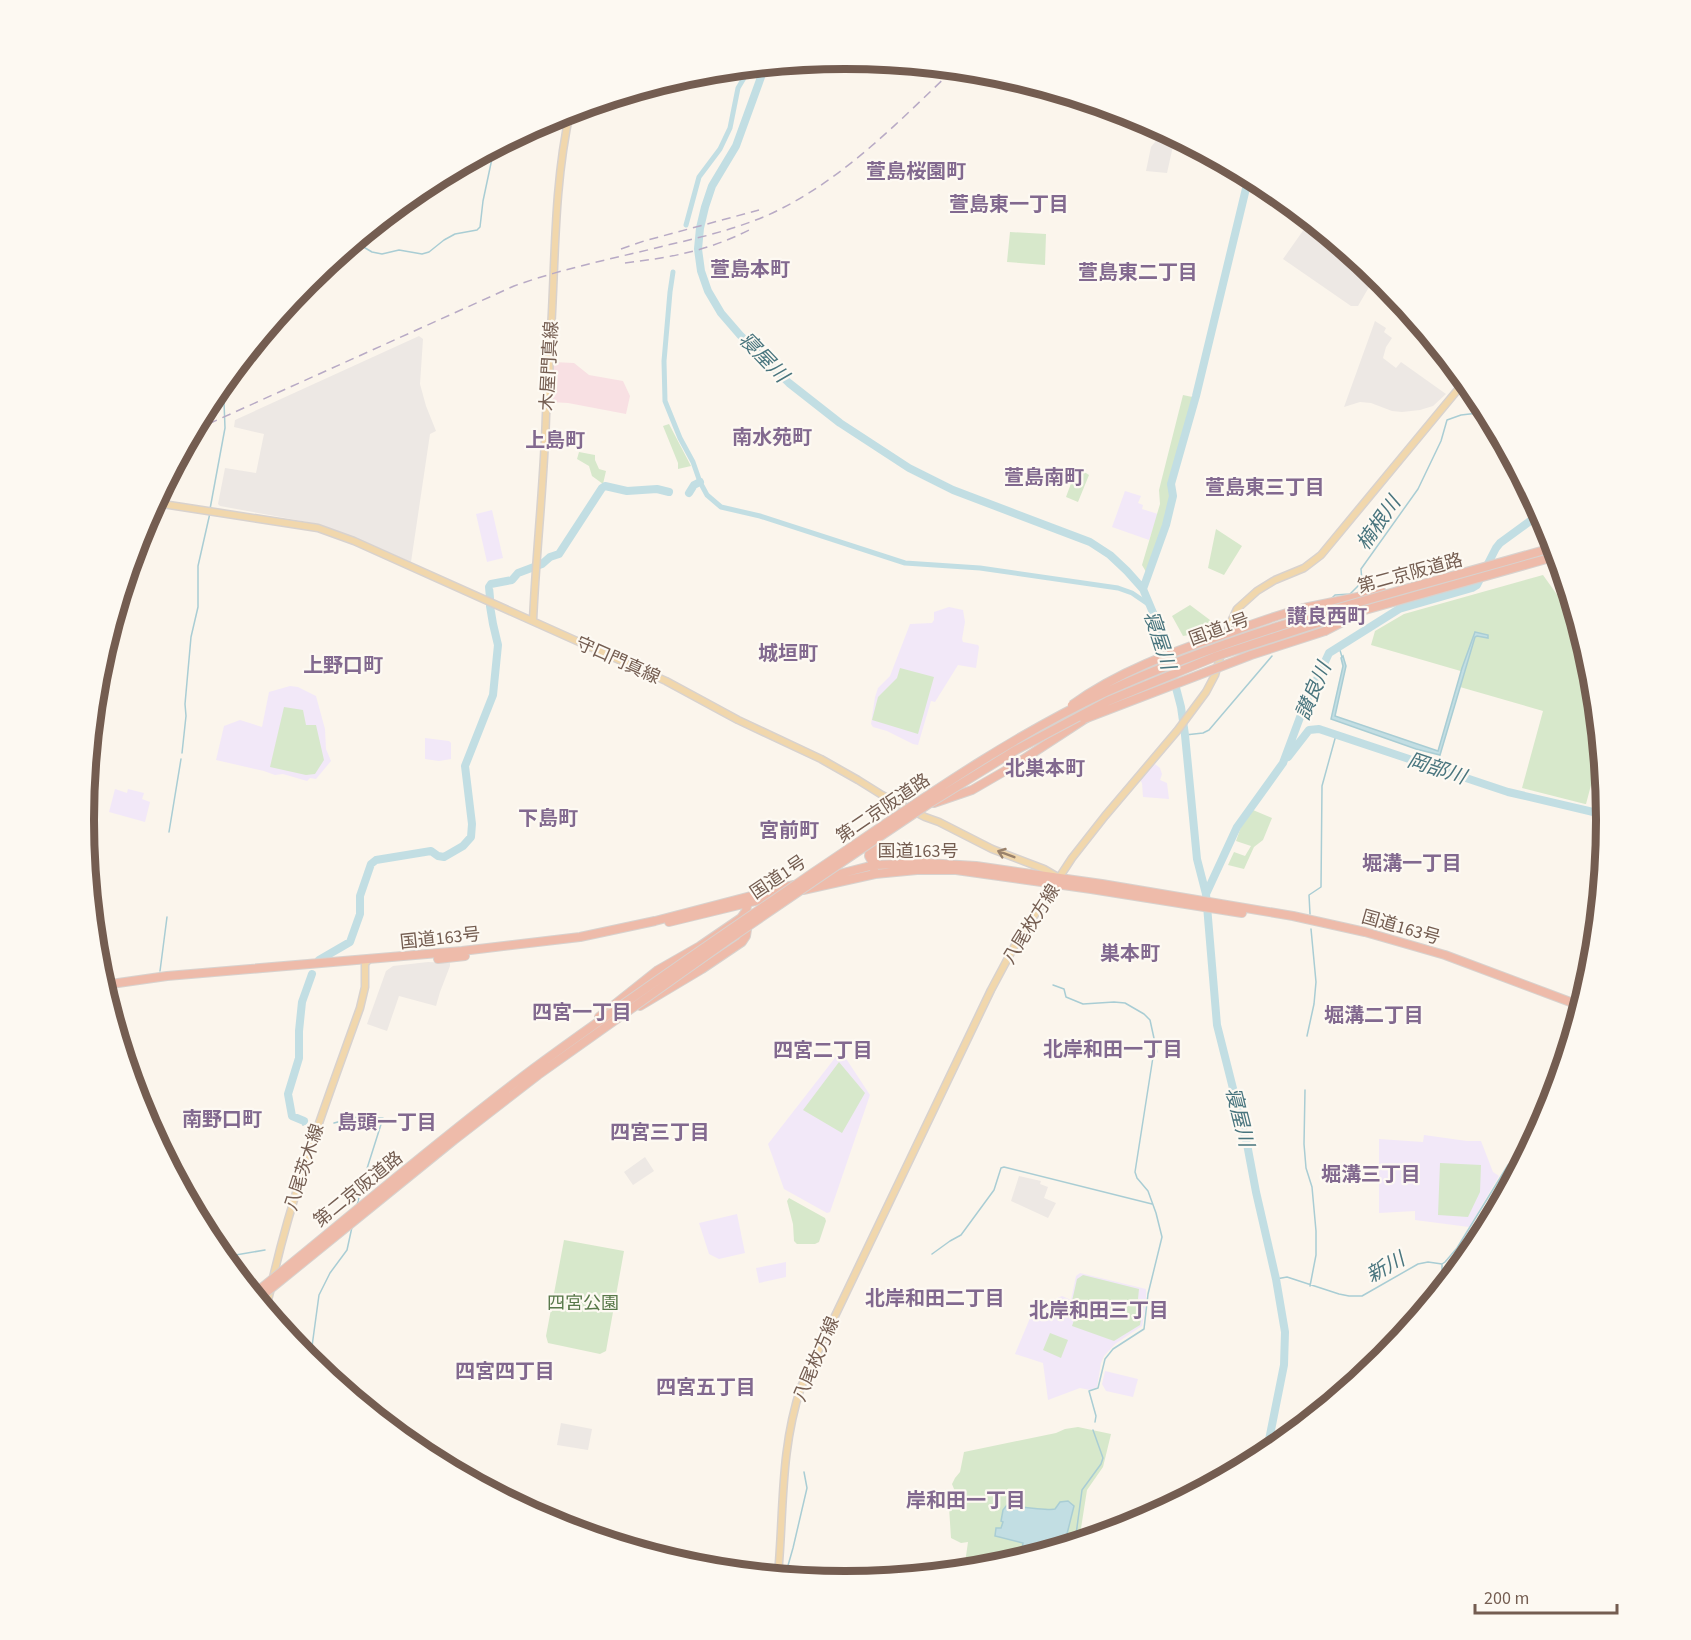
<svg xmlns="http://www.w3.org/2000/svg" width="1691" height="1640" font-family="'Source Sans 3','Noto Sans JP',sans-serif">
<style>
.industrial{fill:#ede8e4}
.education{fill:#f2e8f8}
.medical{fill:#f8e0e3}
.green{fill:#d7e8cb}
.water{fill:#c2dee3;stroke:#a9cdd4;stroke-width:1.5}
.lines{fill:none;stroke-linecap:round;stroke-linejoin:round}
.stream{stroke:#a9cdd4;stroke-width:1.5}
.canal{stroke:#c2dee3;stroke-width:5}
.river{stroke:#c2dee3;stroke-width:8}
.major-casing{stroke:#d8d2ce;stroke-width:9}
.highway-casing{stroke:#d8d2ce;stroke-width:10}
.major{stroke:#f1d7ac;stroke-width:6}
.highway{stroke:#eba;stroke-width:8}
.rail{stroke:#b8aac5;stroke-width:1.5;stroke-dasharray:9 6;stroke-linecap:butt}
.highway-bridge-casing{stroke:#d8d2ce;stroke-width:10;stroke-linecap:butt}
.highway-bridge{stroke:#eba;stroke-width:8}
.oneway{stroke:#9a826c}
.labels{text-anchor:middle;stroke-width:4.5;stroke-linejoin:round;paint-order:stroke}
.street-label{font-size:18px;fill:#745d51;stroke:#fdf9f2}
.park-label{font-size:18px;fill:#58784a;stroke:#fdf9f2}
.neighbourhood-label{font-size:20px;font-weight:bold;fill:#82698f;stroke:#fdf9f2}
.water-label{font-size:20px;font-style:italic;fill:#49757e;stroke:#fdf9f2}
.rim{fill:none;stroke:#745d51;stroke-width:8}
</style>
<rect width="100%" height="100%" fill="#fbf5ec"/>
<path class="industrial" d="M1163 132 1175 137 1167 173 1146 171 1151 147Z
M1308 219 1376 275 1358 306H1351L1283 259 1307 225Z
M1375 321 1386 328 1384 332 1392 338 1386 347 1383 358 1396 368 1401 362 1446 394 1433 406 1420 410 1402 412 1392 411 1371 403 1360 402 1344 407Z
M419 336 423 339 420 384 426 406 436 431 430 434 411 562 368 543 313 523 220 506 218 504 225 468 256 473 264 434 234 427 235 420Z
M428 962 450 963V966L440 992 436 1006 399 996 387 1031 367 1024 386 971 393 966Z
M645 1157 654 1171 633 1185 624 1172Z
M1019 1176 1041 1181 1040 1184 1048 1187 1044 1198 1056 1203 1048 1218 1011 1201Z
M561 1423 592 1429 588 1450 557 1445Z"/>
<path class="education" d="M1125 491 1141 496 1138 503 1143 505 1142 509 1158 514 1149 540 1112 527Z
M492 510 503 558 487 562 476 514Z
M949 607 963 610 965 622 962 639 963 642 978 645 979 647 976 668 958 665 935 702 931 701 918 745 913 744 887 731 873 727 871 724 875 697 878 688 890 676 910 624 932 623 934 620V612Z
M290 686 298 687 316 696 325 729 326 749 331 761 316 779 310 778 307 781 283 774 275 775 264 771 216 760 224 726 240 720 262 727 269 692Z
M425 738 449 741 451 743V759L439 761 425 759Z
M1155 764 1160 768 1162 774 1160 780 1167 783 1169 799 1143 797 1142 783 1140 780Z
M115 789 127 793 128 789 144 793 142 799 150 802 145 822 109 812Z
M838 1054H843L870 1095 830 1212 827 1213 784 1189 768 1144Z
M1424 1135 1467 1141H1481L1493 1172 1499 1176 1469 1227 1415 1220V1211L1379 1213V1139L1423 1142Z
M737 1214 745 1253 719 1259 709 1254 699 1223Z
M786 1262V1277L759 1283 756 1268Z
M1080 1273 1146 1289V1304L1142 1326 1115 1344 1104 1356 1101 1363 1097 1387 1090 1390 1080 1388 1048 1400 1043 1363 1015 1354 1038 1299 1046 1303 1062 1296 1071 1300 1076 1276Z
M1105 1371 1138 1379 1133 1397 1106 1391 1102 1384Z"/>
<path class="medical" d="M553 362 574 363 589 375 623 381 630 396 626 414 568 403 550 402Z"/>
<path class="green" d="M1010 232 1046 234 1045 265 1007 262Z
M1183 395 1197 398 1174 477 1173 487 1175 498 1149 577 1142 565 1160 504 1159 490Z
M669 424 691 466 678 469V463L663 426Z
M579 452 595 455V460L599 469 606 471 603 484 592 476 589 466 577 459Z
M1077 467 1089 475 1078 502 1066 497Z
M1216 529 1242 546 1224 575 1208 568Z
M1543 575 1578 624 1592 672 1600 751 1586 804H1585L1522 788 1543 711 1460 687 1464 672 1371 645 1375 631 1404 614Z
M1190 605 1218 626 1200 633 1183 636 1172 616Z
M900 668 934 677 918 734 872 720 878 697 897 678Z
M284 707 303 710 306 725H316L324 760 315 774 306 775 270 767Z
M1253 810 1272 818 1263 840 1254 847 1244 869 1228 865 1234 852 1245 856 1251 846 1236 841 1241 827Z
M839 1062 865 1093 842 1133 803 1110Z
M1440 1163 1481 1165 1480 1192 1468 1217 1438 1215Z
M789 1198 825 1218 826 1221 819 1242 815 1244H797L794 1241 793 1224 787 1201Z
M564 1240 624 1251 606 1351 600 1354 548 1343 546 1336Z
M1083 1275 1139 1289 1138 1299 1144 1304 1140 1325 1114 1341 1072 1326 1074 1320 1066 1316 1072 1301 1077 1279Z
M1050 1333 1068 1340 1061 1358 1043 1350Z
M1078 1427 1111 1434 1103 1467 1087 1490 1079 1541 994 1567 964 1570 968 1542 961 1543 951 1538 949 1507 954 1489 952 1484 955 1478 960 1472 964 1452 1056 1433 1065 1429Z"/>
<path class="water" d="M1475 632 1488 635V638L1477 636 1475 637 1440 755 1416 749 1331 719 1343 666 1341 658 1343 656 1346 666 1335 716 1438 751 1462 668Z
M1068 1501 1074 1506 1064 1546C1050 1550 1037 1555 1022 1548L1023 1543 995 1536 996 1528H1001L1003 1522 1001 1521 1003 1510 1007 1505C1016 1506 1049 1511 1055 1509L1060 1502Z"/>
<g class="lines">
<path class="stream" d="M355 242 372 252 382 254 399 250 422 254 429 252 444 240 455 234 477 230 480 227 483 201 494 149
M210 509 225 428 224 402 227 379
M1332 598 1335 595 1350 594 1362 582 1361 569 1418 489 1441 441 1447 420 1461 415 1487 412
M1339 647 1342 657
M1185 735 1203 733 1209 730 1272 656
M182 753 186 716 185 704 191 637 198 607V566L210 513
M169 832 181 759
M1310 914 1309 895 1321 887 1322 786 1336 735
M160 971 167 917
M1053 985 1064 989 1066 997 1083 1004 1114 1002 1125 1003 1144 1014 1150 1020 1157 1052 1153 1057 1135 1172 1137 1178 1148 1191 1156 1213 1162 1237 1148 1294 1144 1329 1113 1349 1105 1359 1098 1388 1089 1391 1096 1416 1095 1422
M1307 1036 1314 1004 1316 982 1311 929
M1305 1090 1304 1144 1306 1168 1312 1187 1316 1231V1255L1310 1286
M334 1123 357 1117 383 1118 364 1178 357 1205
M303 1125 304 1121
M932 1254 950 1241 961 1235 994 1190 1001 1168 1004 1167 1152 1204
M224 1257 265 1250
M1276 1279 1287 1277 1339 1294 1349 1296H1362L1418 1264 1428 1262 1442 1264 1445 1262 1457 1248 1508 1165 1527 1153
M1439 1291 1442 1277V1265
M310 1361 319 1295 330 1273 347 1250 352 1227
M1075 1542 1082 1490 1101 1464 1103 1458 1093 1430
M785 1576 793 1548 807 1488 804 1472"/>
<path class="canal" d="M686 225 699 177 720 149 730 128 738 88 750 68
M673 272 670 292 664 361 665 401 680 438 693 462 700 482 707 495 721 507 760 516 905 563 980 568 1118 588 1132 593 1151 606"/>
<path class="river" d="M765 66 736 146 712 186 705 207 700 228 698 249 701 271 708 291 721 313 740 335 789 383 840 423 909 468 953 490 1090 542 1110 555 1127 571 1143 589 1162 634 1181 707 1185 735 1197 859 1206 894 1217 1025 1247 1144 1256 1192 1276 1279 1285 1332 1284 1365 1266 1455
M706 79 710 72
M689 493 694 485 700 482
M1143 589 1166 525 1173 496 1171 484 1196 396 1249 176
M490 598 489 587 491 584 512 580 518 573 542 564 550 557 559 554 602 488 605 486 627 491 657 489 669 492
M1288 757 1309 730 1319 729 1508 792 1606 815
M1206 894 1237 827 1283 763 1302 712 1329 653 1399 609 1472 588 1477 585 1496 548 1500 543 1541 513
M319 960 350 942 360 914V896L371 864 376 860 431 851 438 856 444 857 463 846 471 837 472 824 465 766 493 695 498 645 493 624 490 606
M304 1121 292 1116 288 1094 299 1058V1031L302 1002 312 974"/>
<defs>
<path id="major" d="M156 503 318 528 354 541 666 681 738 720 821 759 858 780 882 795 925 817 939 822 992 849 1044 869 1056 876
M533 621C536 552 544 484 546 415 547 397 551 379 549 360 556 277 552 193 570 112
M273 1278C294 1186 328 1098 360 1008L365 987V964L368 960
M266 1308 271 1288
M778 1575C784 1510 780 1450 801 1387L991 990 1015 945 1072 858 1105 816 1177 731 1206 692 1215 675 1229 626 1237 609 1257 591 1275 580 1304 568 1321 555 1465 381"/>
<path id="highway" d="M1304 608 1382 592
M1325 631 1360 613
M934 803 972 790 1010 768 1088 717
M871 838 869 856 874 865
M874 869 877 843 880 834
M820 879 874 865 926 863 976 866 1102 884 1293 916 1365 932 1445 955 1581 1006
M803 890 875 874 917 870H956L1091 889 1242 913
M669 922 780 895
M438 959 465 956
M104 985 167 976 462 951 580 937 655 921 793 885
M640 1006 702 969 742 942 746 936 748 923
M599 1017 658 970 700 946 741 918 746 911 748 901"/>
</defs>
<use href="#major" class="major-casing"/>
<use href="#highway" class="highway-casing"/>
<use href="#major" class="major"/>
<use href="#highway" class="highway"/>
<path class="rail" d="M621 249 644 241 759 210
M625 263C673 257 708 251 751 229
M195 430 514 286C564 268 616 258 668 245 702 237 736 229 768 215 841 182 897 123 954 69"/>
<defs>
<path id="highway-bridge" d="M1072 705C1117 672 1173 652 1225 634 1251 625 1277 615 1304 608
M1084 719 1251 655 1325 631
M254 1294C347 1219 437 1141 533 1069 625 1001 720 937 814 872 908 809 1002 741 1106 692 1249 626 1404 591 1555 547
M258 1299 454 1140 538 1075 728 940 851 856 930 803 1016 750 1108 701 1217 656 1315 624 1557 556"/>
</defs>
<use href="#highway-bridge" class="highway-bridge-casing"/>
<use href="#highway-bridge" class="highway-bridge"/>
</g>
<defs><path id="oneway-shaft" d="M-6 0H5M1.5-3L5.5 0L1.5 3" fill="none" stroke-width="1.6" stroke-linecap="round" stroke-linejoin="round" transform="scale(1.5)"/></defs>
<use class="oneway" href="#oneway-shaft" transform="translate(1006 854) rotate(-159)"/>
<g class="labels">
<g class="street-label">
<text transform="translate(549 366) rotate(-87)" y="6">木屋門真線</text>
<text transform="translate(1410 573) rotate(-15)" y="6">第二京阪道路</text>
<text transform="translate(1219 629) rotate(-20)" y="6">国道1号</text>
<text transform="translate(618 660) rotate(24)" y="6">守口門真線</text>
<text transform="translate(883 808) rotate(-34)" y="6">第二京阪道路</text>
<text x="918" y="857">国道163号</text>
<text transform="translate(778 877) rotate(-34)" y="6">国道1号</text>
<text transform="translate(1031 924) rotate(-58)" y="6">八尾枚方線</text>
<text transform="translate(1401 927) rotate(16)" y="6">国道163号</text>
<text transform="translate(440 938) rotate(-6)" y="6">国道163号</text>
<text transform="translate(304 1167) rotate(-72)" y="6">八尾茨木線</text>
<text transform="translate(358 1189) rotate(-39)" y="6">第二京阪道路</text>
<text transform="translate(816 1359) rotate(-67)" y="6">八尾枚方線</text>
</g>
<g class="park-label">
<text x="583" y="1309">四宮公園</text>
</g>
<g class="neighbourhood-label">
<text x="916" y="178">萱島桜園町</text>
<text x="1009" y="211">萱島東一丁目</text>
<text x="750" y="276">萱島本町</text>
<text x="1138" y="279">萱島東二丁目</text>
<text x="772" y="444">南水苑町</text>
<text x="555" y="447">上島町</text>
<text x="1044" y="484">萱島南町</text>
<text x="1265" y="494">萱島東三丁目</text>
<text x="1327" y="623">讃良西町</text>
<text x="788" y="660">城垣町</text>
<text x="343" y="672">上野口町</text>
<text x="1045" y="775">北巣本町</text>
<text x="548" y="825">下島町</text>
<text x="789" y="837">宮前町</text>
<text x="1412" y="870">堀溝一丁目</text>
<text x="1130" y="960">巣本町</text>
<text x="582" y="1019">四宮一丁目</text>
<text x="1374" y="1022">堀溝二丁目</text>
<text x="1113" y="1056">北岸和田一丁目</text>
<text x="823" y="1057">四宮二丁目</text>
<text x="222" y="1126">南野口町</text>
<text x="387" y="1129">島頭一丁目</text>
<text x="660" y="1139">四宮三丁目</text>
<text x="1371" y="1181">堀溝三丁目</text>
<text x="935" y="1305">北岸和田二丁目</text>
<text x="1099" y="1317">北岸和田三丁目</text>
<text x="505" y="1378">四宮四丁目</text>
<text x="706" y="1394">四宮五丁目</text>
<text x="966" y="1507">岸和田一丁目</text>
</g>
<g class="water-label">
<text transform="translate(764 357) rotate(46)" y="7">寝屋川</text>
<text transform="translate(1378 523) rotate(-55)" y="7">楠根川</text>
<text transform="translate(1160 640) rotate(72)" y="7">寝屋川</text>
<text transform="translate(1313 691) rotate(-67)" y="7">讃良川</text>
<text transform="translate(1437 768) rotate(18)" y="7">岡部川</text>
<text transform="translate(1240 1117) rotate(76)" y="7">寝屋川</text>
<text transform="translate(1385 1267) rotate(-29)" y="7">新川</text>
</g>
</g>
<path d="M0 0H1691V1640H0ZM94 820a751 751 0 1 1 1502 0a751 751 0 1 1-1502 0Z" fill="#fdf9f2" fill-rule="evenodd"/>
<path class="rim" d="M94 820a751 751 0 1 1 1502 0a751 751 0 1 1-1502 0Z"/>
<path d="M1475 1604v9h142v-9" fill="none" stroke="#745d51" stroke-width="3"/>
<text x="1484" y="1604" font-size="18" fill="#745d51" stroke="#fdf9f2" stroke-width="4.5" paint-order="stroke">200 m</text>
</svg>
